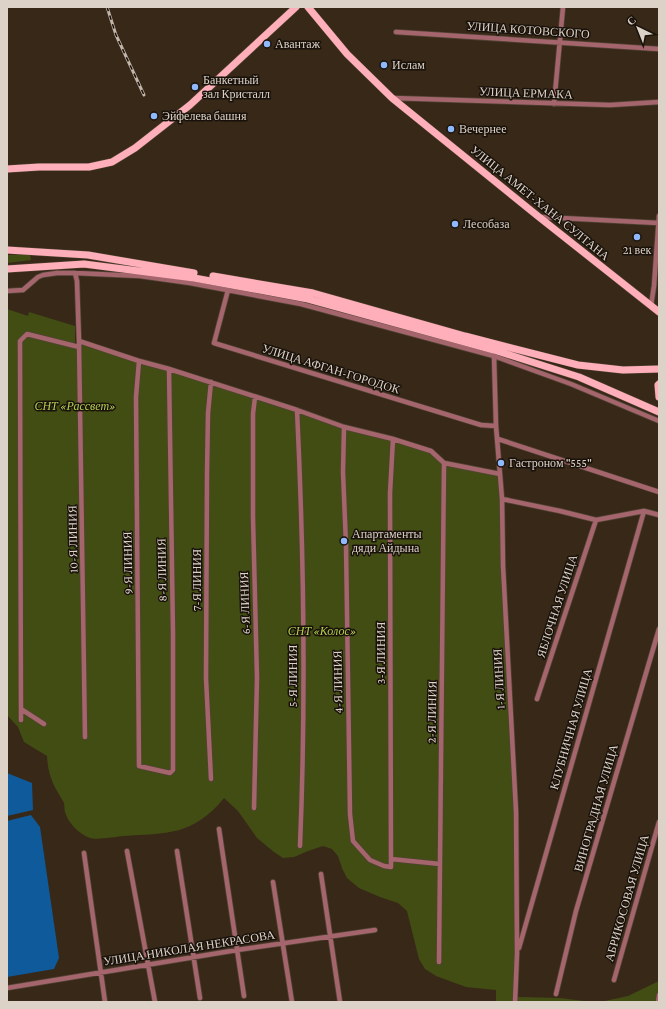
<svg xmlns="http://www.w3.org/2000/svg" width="666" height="1009" font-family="'Crimson Pro',serif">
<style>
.green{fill:#424d13}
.water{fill:#0f5a9a}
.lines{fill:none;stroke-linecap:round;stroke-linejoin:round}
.minor-casing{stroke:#524334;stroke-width:6}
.primary-casing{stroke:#524334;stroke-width:8}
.minor{stroke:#a4656d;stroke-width:4.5}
.primary{stroke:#ffafb9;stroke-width:7}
.rail-casing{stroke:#c2b6ab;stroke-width:3}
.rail{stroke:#19120b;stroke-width:1.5;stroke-dasharray:4.5;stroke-linecap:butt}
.poi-dot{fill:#8fb8fd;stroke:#19120b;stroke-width:1.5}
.labels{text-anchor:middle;stroke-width:3;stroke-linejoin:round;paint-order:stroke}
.street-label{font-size:12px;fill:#ddd2c8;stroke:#19120b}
.poi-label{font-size:12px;fill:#ddd2c8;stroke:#19120b;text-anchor:start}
.park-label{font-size:12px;font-style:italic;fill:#b5ce4f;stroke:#19120b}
</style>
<rect width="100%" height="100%" fill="#382818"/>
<path class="green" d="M7 255H30L31 260 7 263Z
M7 309 28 316 29 312 75 326V343L217 386 348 430 417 448 428 452 441 463 484 473 503 476 505 556 519 882 518 997 560 998 592 1002H496V990L466 987 436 976 425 969 419 959 407 911 398 903 380 897 359 888 347 878 342 868 338 856 332 849 323 846 308 851 294 857 283 858 274 852 257 838 238 811 224 798C193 836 167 833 123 836 115 837 97 840 90 838 79 834 68 823 65 812 64 809 65 804 63 801 53 785 48 775 47 756L24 742 18 727 7 715Z
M659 981V1002H600L628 996Z"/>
<path class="water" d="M7 773 32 783 33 810 7 816Z
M31 815 40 827 59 958 54 969 7 977V821Z"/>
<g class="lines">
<defs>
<path id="minor" d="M396 32 659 49
M392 98 610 105 659 102
M554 104 563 7
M541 217 659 223
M75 273 77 281 79 341 85 737
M228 290 214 343 481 425 496 426
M7 291 23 290 38 277 43 275 57 273H75L140 276 190 283 301 304 494 356 571 384 659 421
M651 306 654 286 659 216
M79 341 139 361 169 369 297 410 344 427 393 439 431 451 444 463 500 474
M494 356 496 426 502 499 503 566 516 812 517 953 515 1002
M139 361 136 397 139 766 170 773 173 770V633L169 369
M211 382 208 413 207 474 206 678 211 779
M297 410C304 555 306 701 300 846
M344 427 343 472 346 545 350 814 353 841 370 860 384 866 391 867 390 493 393 439
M498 439 659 492
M502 499 560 511 596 520 644 511 659 515
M537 699 596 520
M21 709 44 724
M21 720 20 341 27 334 79 347
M254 808 257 678 253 517V414L255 397
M219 829 244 996
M127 851 155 1002
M177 851 200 998
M84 853 105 1002
M391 859 440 864
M321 874 340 1002
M273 882 292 1002
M519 948 644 511
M439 962 444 463
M614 980 659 822
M7 988 237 950 375 930
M556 994 576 911 659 629
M658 1002 659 995"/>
<path id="primary" d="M308 7 347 54 392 98 539 217 659 312
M7 169 39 167H89L112 162 135 148 190 105 296 7
M7 250 88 255 194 273
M7 269 84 264 194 278 308 299 494 350 579 377 659 412
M213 276 313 293 465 336 578 365 623 370 659 369
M659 384 658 385 659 397"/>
</defs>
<use href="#minor" class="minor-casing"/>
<use href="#primary" class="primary-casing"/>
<use href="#minor" class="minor"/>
<use href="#primary" class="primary"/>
<defs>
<path id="rail" d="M107 7 116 35 144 95"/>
</defs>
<use href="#rail" class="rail-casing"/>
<use href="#rail" class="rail"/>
</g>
<g class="poi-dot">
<circle cx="267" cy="44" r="4"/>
<circle cx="384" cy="65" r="4"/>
<circle cx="195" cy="87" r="4"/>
<circle cx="154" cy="116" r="4"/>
<circle cx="451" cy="129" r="4"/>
<circle cx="455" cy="224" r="4"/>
<circle cx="637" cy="237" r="4"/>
<circle cx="501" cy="463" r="4"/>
<circle cx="344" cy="541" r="4"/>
</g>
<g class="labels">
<g class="street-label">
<text transform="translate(528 30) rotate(4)" y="4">УЛИЦА КОТОВСКОГО</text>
<text transform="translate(526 93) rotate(2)" y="4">УЛИЦА ЕРМАКА</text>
<text transform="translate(540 203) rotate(39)" y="4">УЛИЦА АМЕТ-ХАНА СУЛТАНА</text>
<text transform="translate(331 369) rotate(17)" y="4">УЛИЦА АФГАН-ГОРОДОК</text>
<text transform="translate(73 539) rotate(-91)" y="4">10-Я ЛИНИЯ</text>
<text transform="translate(128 563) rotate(-91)" y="4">9-Я ЛИНИЯ</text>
<text transform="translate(162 570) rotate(-91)" y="4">8-Я ЛИНИЯ</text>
<text transform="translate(197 580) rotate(-90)" y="4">7-Я ЛИНИЯ</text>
<text transform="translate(245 603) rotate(-92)" y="4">6-Я ЛИНИЯ</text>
<text transform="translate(557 606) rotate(-72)" y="4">ЯБЛОЧНАЯ УЛИЦА</text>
<text transform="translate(381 653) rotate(-90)" y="4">3-Я ЛИНИЯ</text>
<text transform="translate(293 676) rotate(-90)" y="4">5-Я ЛИНИЯ</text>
<text transform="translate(499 679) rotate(-93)" y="4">1-Я ЛИНИЯ</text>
<text transform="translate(338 682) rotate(-91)" y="4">4-Я ЛИНИЯ</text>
<text transform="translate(432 712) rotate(-89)" y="4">2-Я ЛИНИЯ</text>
<text transform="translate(571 729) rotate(-74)" y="4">КЛУБНИЧНАЯ УЛИЦА</text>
<text transform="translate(596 808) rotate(-74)" y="4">ВИНОГРАДНАЯ УЛИЦА</text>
<text transform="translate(627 898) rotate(-74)" y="4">АБРИКОСОВАЯ УЛИЦА</text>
<text transform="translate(189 948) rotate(-9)" y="4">УЛИЦА НИКОЛАЯ НЕКРАСОВА</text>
</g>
<g class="poi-label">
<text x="275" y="48">Авантаж</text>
<text x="392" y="69">Ислам</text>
<text x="203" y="84">Банкетный<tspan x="203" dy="14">зал Кристалл</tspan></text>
<text x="162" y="120">Эйфелева башня</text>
<text x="459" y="133">Вечернее</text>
<text x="463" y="228">Лесобаза</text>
<text x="637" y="254" text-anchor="middle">21 век</text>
<text x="509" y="467">Гастроном "555"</text>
<text x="352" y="538">Апартаменты<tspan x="352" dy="14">дяди Айдына</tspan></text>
</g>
<g class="park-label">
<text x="75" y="410">СНТ «Рассвет»</text>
<text x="322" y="635">СНТ «Колос»</text>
</g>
</g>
<rect width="666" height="1009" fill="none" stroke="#ddd2c8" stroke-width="16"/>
<g transform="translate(638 28) rotate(317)" stroke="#19120b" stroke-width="3" paint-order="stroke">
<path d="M0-3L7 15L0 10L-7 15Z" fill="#ddd2c8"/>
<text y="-6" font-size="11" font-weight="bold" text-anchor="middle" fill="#ddd2c8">С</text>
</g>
</svg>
